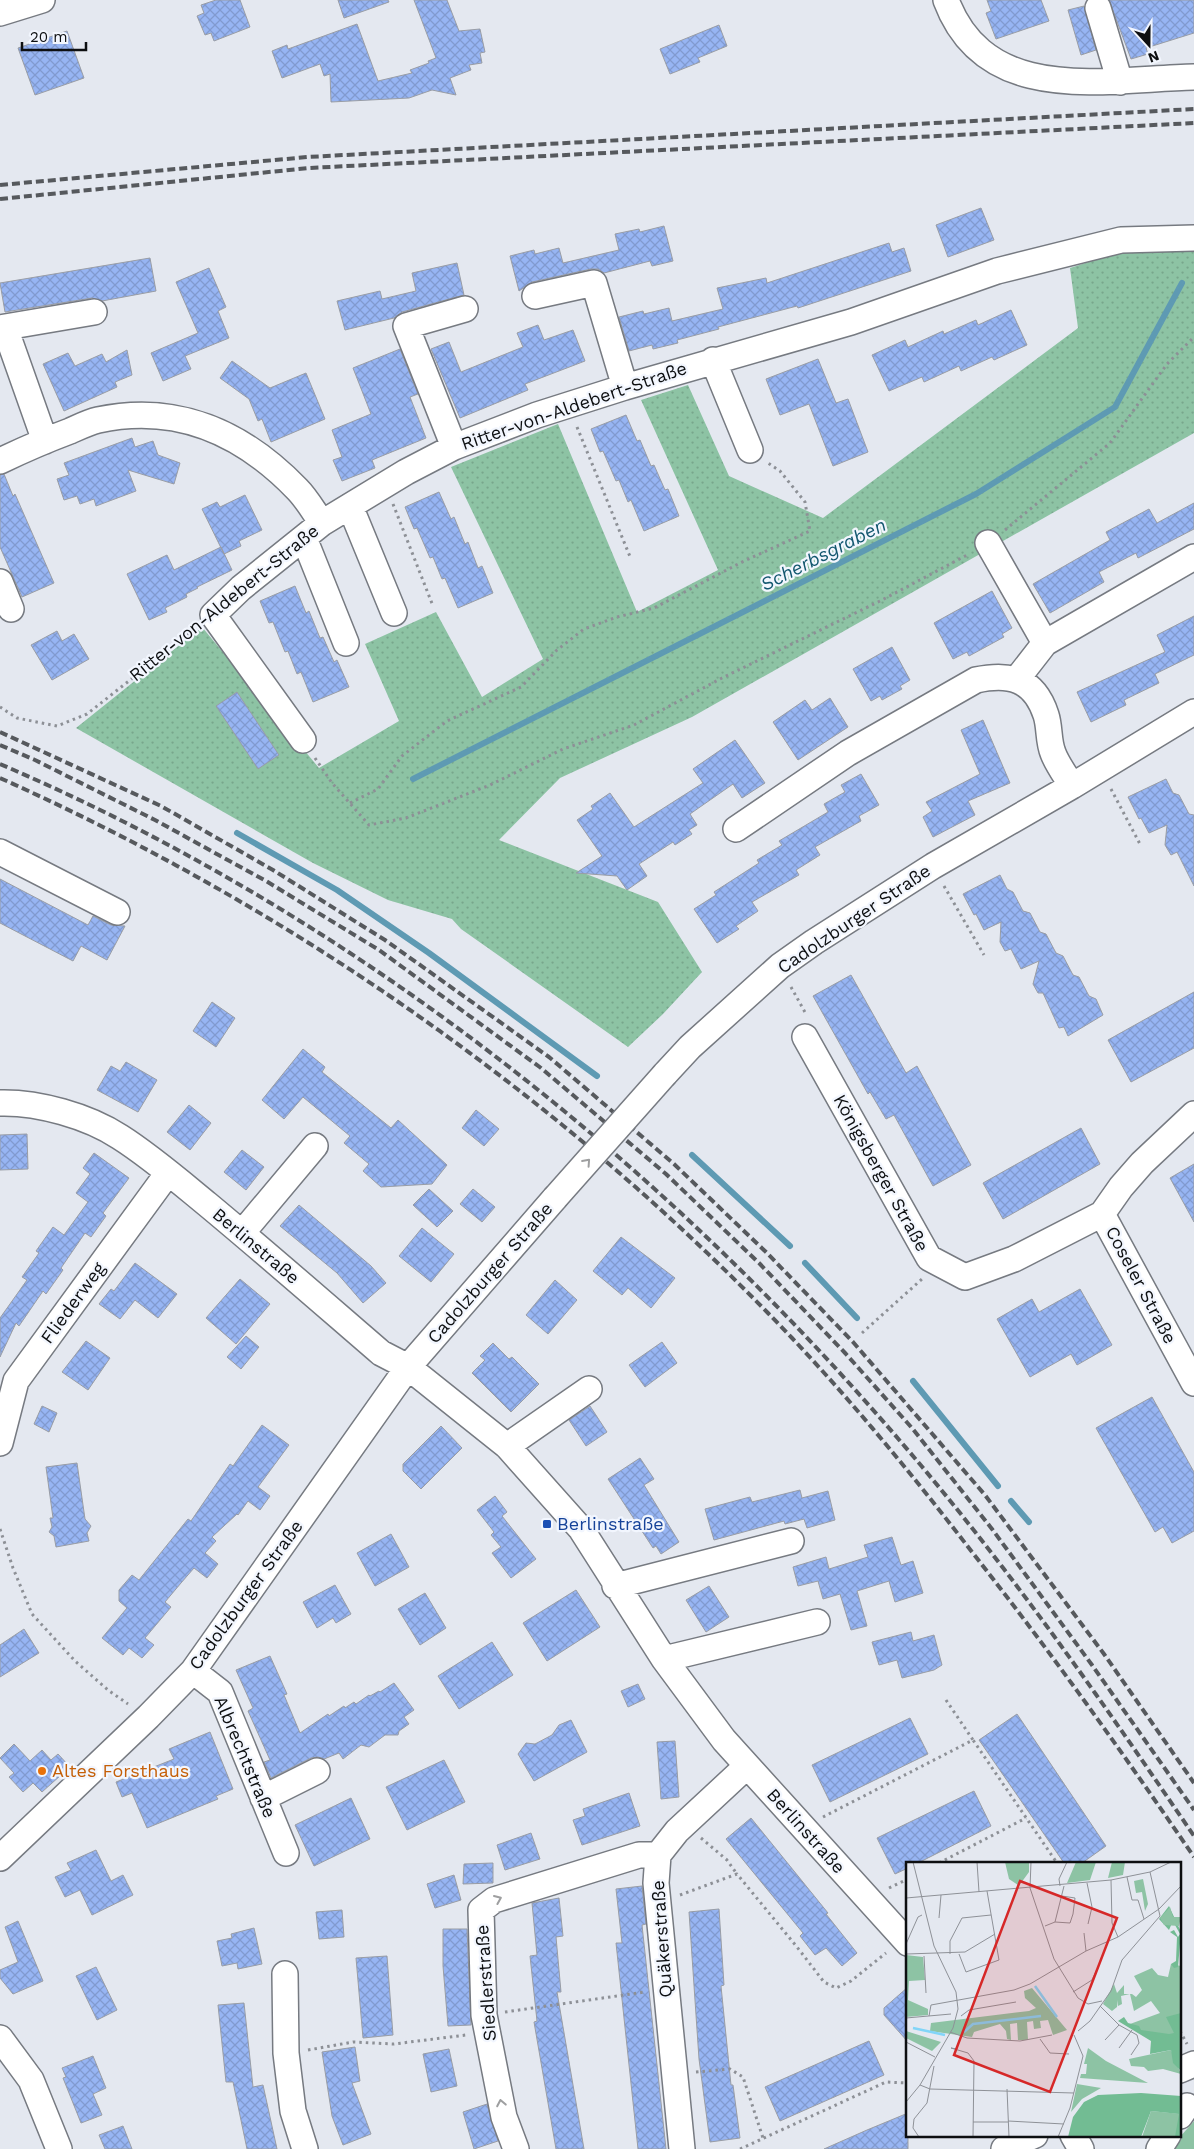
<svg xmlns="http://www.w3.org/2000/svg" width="1194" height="2149" font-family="'Work Sans',sans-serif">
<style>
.grass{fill:url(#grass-dots)}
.park{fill:#8dc3a4}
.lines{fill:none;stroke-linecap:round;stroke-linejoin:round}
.stream{stroke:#5e9ab3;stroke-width:6}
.building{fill:url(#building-cross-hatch);stroke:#999da5}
.minor-casing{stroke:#767a81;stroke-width:28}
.path{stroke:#8d9096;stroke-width:3;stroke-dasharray:2.5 4;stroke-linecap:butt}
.minor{stroke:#fff;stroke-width:25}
.rail{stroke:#56595d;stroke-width:4;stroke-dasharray:8 4;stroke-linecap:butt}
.minor-bridge-casing{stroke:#767a81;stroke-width:28;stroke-linecap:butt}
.minor-bridge{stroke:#fff;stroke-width:25}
.oneway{stroke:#9e9fa0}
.transit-dot{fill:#1a4fb4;stroke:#f2f6fe;stroke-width:2}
.food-dot{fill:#e8710a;stroke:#f2f6fe;stroke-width:2}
.labels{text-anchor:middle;stroke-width:4.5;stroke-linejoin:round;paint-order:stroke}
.street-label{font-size:18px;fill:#0d0f11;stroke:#f2f6fe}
.transit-label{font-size:18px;fill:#164399;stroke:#f2f6fe;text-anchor:start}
.food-label{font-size:18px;fill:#c56008;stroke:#f2f6fe;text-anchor:start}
.water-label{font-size:19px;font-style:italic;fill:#13576f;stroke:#f2f6fe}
.inset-river{fill:none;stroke:#81d5f8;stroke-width:2.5}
.inset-road{fill:none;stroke:#8e9197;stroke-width:1}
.view{fill:#d62828;fill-opacity:0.15;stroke:#d62828;stroke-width:2.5}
.inset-edge{fill:none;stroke:#0d0f11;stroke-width:2.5}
</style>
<defs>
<pattern id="grass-dots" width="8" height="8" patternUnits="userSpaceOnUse" patternTransform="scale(1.25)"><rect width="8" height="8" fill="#8dc3a4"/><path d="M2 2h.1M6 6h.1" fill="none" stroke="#78a68c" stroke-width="1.8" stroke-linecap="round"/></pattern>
<pattern id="building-cross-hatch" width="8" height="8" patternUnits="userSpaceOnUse" patternTransform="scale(1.25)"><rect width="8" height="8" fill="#97b5f3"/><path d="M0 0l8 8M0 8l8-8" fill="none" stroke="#819acf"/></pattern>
</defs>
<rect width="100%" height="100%" fill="#e4e8f0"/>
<path class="grass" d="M1194 228V433L692 717 560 778 499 840 658 902 702 972 663 1014 628 1047 461 929 452 919 388 900 313 863 76 728 202 627 319 768 399 721 365 644 436 612 482 697 543 659 451 467 558 424 637 612 718 570 641 400 688 385 729 476 823 518 1078 328 1070 268Z"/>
<path class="park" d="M1194 2121V2149H1175L1179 2138Z"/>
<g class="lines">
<path class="stream" d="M413 779 976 494 1115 407 1182 283
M237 833 337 890 429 953 597 1076
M692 1155 790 1246
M805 1263 857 1318
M913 1381 998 1486
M1011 1501 1029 1522"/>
</g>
<path class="building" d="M216 0H240L250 27 214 41 211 33 205 35 197 16 204 13 201 5Z
M338 0H388L389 2 344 18Z
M414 0H447L459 31 480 29 485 52 480 53 482 63 469 65 471 70 450 78 456 95 432 90 409 98 331 102 330 74 324 76 320 64 282 78 272 51 287 45 288 49 357 24 378 81 412 73 410 70 429 63 428 61 436 58Z
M987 0H1041L1049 21 996 39 986 13 991 11Z
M1109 0H1194V33L1146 48 1148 54 1131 59Z
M1084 6 1096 50 1081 55 1068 10Z
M719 25 727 46 698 58 700 62 670 74 660 49Z
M67 31 84 78 35 95 18 48Z
M981 208 994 240 948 257 936 225Z
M664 226 673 261 652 266 650 261 604 273 598 269H591L532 282 519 291 510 256 534 250 535 254 559 248 563 263 619 250 615 234 639 229 640 232Z
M889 243 892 252 904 248 911 271 798 308 797 306 718 327 719 329 677 340 678 343 653 349 652 345 629 351 619 317 643 311 644 314 669 308 672 321 723 309 717 288 766 278 767 283Z
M150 258 156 291 102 301 92 298 5 312 0 283Z
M457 263 464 295 402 312 394 318 345 330 337 301 380 291 382 299 416 291 412 273Z
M209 268 226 307 218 311 229 338 185 356 191 369 163 381 151 353 198 333 176 282Z
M1011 310 1027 345 994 360 992 357 961 371 959 366 924 382 922 377 889 391 872 355 905 340 908 347 943 331 944 334 976 320 978 325Z
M538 325 544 340 573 330 585 361 525 384 528 390 460 418 431 349 449 342 461 372 523 347 517 333Z
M400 349 418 394 410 397 426 438 372 460 375 468 342 481 333 460 342 457 332 430 371 414 353 368Z
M127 350 132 375 115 382 117 387 64 411 43 364 68 353 75 366 102 354 106 362Z
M818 359 836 403 848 399 868 452 833 466 809 404 780 415 766 379Z
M232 361 270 388 306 373 325 419 271 442 262 419 258 421 249 399 220 378Z
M626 415 637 441 640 440 651 466 654 465 665 490 668 489 679 516 644 531 631 500 628 502 619 480 616 481 603 451 600 452 591 429Z
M132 438 135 447 153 441 158 455 180 463 174 484 128 470 136 491 96 506 94 499 80 504 77 496 64 500 57 479 69 475 64 463Z
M4 474 13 496 15 494 54 583 22 597 0 547V475Z
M439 492 451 519 454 517 465 544 468 542 478 568 482 566 493 593 458 608 445 578 442 579 433 557 430 558 417 528 414 529 405 507Z
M245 495 262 530 239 541 241 546 224 554 202 509 217 502 220 507Z
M1194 503V529L1138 558 1136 553 1099 572 1104 582 1050 613 1033 584 1110 540 1106 532 1149 509 1157 523Z
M221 547 232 570 197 587 198 588 186 594 187 597 165 608 167 612 149 620 127 574 167 555 174 570Z
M295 586 306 613 309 611 320 638 323 637 334 662 337 660 349 687 313 702 301 672 297 674 288 651 285 652 273 622 269 623 260 601Z
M992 591 1012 628 1002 634 1004 637 969 656 967 652 953 659 934 623Z
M1194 616V655L1155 674 1159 683 1124 700 1126 705 1091 722 1077 692 1165 652 1157 635Z
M57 631 62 641 74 634 89 659 52 680 31 645Z
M892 647 910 680 900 686 902 689 882 700 880 696 871 701 853 669Z
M237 692 279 755 258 769 216 706Z
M830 698 848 727 798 760 773 722 805 700 812 710Z
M983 720 1010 783 968 801 975 815 933 837 923 817 932 811 926 802 980 774 961 730Z
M735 740 765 783 742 798 733 784 690 814 697 825 689 830 692 834 675 845 673 842 639 864 647 876 627 890 617 876 576 873 602 856 577 820 593 809 591 806 610 793 634 827 703 783 693 769Z
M861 774 879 805 859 816 861 821 815 847 820 855 796 870 799 875 752 902 758 911 736 926 739 929 717 943 694 909 716 895 714 892 759 863 757 860 782 845 779 841 828 812 824 804 845 792 841 785Z
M1166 779 1173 793 1179 795 1189 814 1194 815V886L1177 852 1171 855 1165 845 1167 825 1149 833 1141 818 1139 819 1128 797Z
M1000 875 1007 889 1013 892 1023 911 1030 913 1040 932 1046 934 1056 953 1063 956 1073 975 1079 977 1089 996 1096 999 1103 1015 1068 1036 1064 1027 1059 1028 1043 993H1038L1033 984 1039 961 1021 969 1011 949 1005 951 1000 942 1001 922 984 930 976 914 974 915 963 894Z
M0 879 88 925 93 916 111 925 125 926 107 960 81 946 73 961 0 923Z
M851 975 906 1073 917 1066 971 1165 933 1186 894 1115 886 1119 870 1092 868 1094 813 996Z
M1194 992V1048L1131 1082 1108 1040Z
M212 1002 235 1018 216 1047 193 1031Z
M303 1049 325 1067 322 1072 391 1128 398 1120 447 1165 432 1184 381 1187 363 1171 369 1164 344 1143 350 1136 303 1097 284 1119 262 1100Z
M126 1062 157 1080 138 1112 97 1090 111 1066 120 1071Z
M189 1105 211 1123 190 1150 167 1132Z
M476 1110 499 1129 484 1146 462 1128Z
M1081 1128 1100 1164 1003 1219 983 1183Z
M27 1134 28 1169 0 1170V1135Z
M242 1150 264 1167 246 1190 224 1172Z
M94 1153 129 1178 103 1213 106 1216 91 1237 85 1233 61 1268 63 1270 46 1294 43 1291 19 1326 16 1323 0 1357V1318L27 1280 22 1277 39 1253 36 1251 53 1227 64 1235 88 1202 76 1193 90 1174 83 1168Z
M1194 1164V1222L1170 1178Z
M429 1189 453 1211 437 1227 413 1205Z
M473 1189 495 1207 482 1222 460 1204Z
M299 1205 371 1266 386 1283 363 1303 337 1273 280 1226Z
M422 1228 454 1254 431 1282 399 1256Z
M621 1237 675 1278 651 1308 628 1288 622 1295 593 1271Z
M135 1263 177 1294 158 1318 135 1300 120 1319 99 1304 111 1289 114 1291Z
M240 1279 270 1304 236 1344 206 1318Z
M555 1280 577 1300 548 1334 526 1315Z
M1080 1289 1112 1345 1077 1365 1071 1354 1030 1377 997 1319 1032 1299 1039 1312Z
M246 1336 259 1347 241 1369 227 1357Z
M86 1341 110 1358 88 1390 62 1372Z
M662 1342 677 1363 645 1387 629 1365Z
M493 1343 509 1359 512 1357 539 1384 511 1412 472 1373 485 1360 480 1356Z
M1152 1397 1194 1472V1531L1172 1543 1163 1527 1155 1532 1096 1428Z
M42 1406 57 1413 49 1432 34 1424Z
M590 1406 607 1432 586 1446 569 1420Z
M262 1425 289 1445 258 1487 270 1496 260 1510 248 1501 238 1515 237 1514 212 1537 216 1541 205 1553 218 1564 207 1578 194 1568 181 1583 165 1602 171 1607 145 1638 154 1645 142 1658 129 1648 123 1655 102 1638 127 1608 119 1601V1590L132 1575 139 1580 188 1519 191 1521 230 1464 233 1466Z
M441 1426 462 1448 421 1489 403 1471V1464Z
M640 1458 654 1479 644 1485 679 1542 661 1554 656 1546 653 1548 608 1479Z
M77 1463 85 1519 91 1526 87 1533 89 1541 56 1547 54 1536 49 1532 52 1527 50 1518H53L46 1467Z
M800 1490 802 1498 828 1491 835 1520 807 1528 804 1519 785 1524 784 1521 714 1540 705 1509 750 1497 752 1502Z
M495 1496 507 1512 502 1516 536 1559 511 1578 492 1553 501 1547 491 1535 494 1532 477 1510Z
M391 1534 409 1567 375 1586 357 1553Z
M892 1537 901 1565 913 1561 923 1593 895 1602 889 1581 857 1591 867 1626 851 1630 840 1594 823 1599 818 1581 798 1586 793 1567 826 1557 829 1569 868 1557 864 1545Z
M335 1585 351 1614 336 1623 333 1618 317 1628 303 1602Z
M709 1586 729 1617 706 1632 686 1600Z
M576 1590 600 1627 547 1661 523 1623Z
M425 1593 446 1628 420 1645 398 1609Z
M24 1629 39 1653 0 1677V1645Z
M911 1632 913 1641 934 1635 942 1665 934 1670 902 1678 897 1660 879 1665 872 1642Z
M492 1642 513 1675 459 1709 438 1676Z
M270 1656 287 1694 284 1695 300 1733 328 1714 329 1716 344 1706 345 1708 354 1702 356 1704 369 1695 370 1696 379 1691 380 1692 394 1683 414 1710 404 1717 409 1724 399 1731 398 1735H385L369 1747 361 1745 343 1759 339 1753 324 1759 318 1757 311 1758 271 1778 264 1762 270 1760 248 1711 253 1708 236 1670Z
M638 1684 645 1699 628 1707 621 1691Z
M1017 1714 1106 1846 1082 1863H1064L979 1740Z
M910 1718 928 1754 830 1802 812 1765Z
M571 1720 587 1752 534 1781 518 1754 526 1743 535 1744 552 1735 559 1725Z
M210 1732 233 1789 216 1796 218 1799 147 1828 132 1793 122 1797 116 1782 174 1759 169 1749Z
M675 1741 679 1797 661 1799 657 1742Z
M14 1744 30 1761 42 1750 51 1760 58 1754 70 1767 42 1792 33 1783 23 1792 9 1777 14 1773 0 1758Z
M444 1760 465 1802 407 1830 386 1787Z
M974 1791 991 1826 918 1863H908V1868L895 1874 877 1838Z
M629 1793 640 1826 582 1845 573 1820 585 1816 583 1809Z
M351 1798 370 1839 314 1866 295 1825Z
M751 1818 828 1913 826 1914 857 1953 842 1966 826 1948 815 1955 800 1936 803 1933 726 1839Z
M531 1833 540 1859 505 1870 497 1845Z
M96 1850 111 1881 123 1875 133 1895 92 1915 80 1890 65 1897 55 1877 71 1870 67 1863Z
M493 1863V1883L463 1884 464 1864Z
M454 1875 461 1900 435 1908 427 1884Z
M642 1886 646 1924 642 1925 666 2149H638L616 1943H622L616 1889Z
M559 1898 563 1936 556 1937 561 1992H557L584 2149H556L534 2022 537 2021 530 1956 537 1955 532 1903Z
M719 1909 724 1985 721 1986 731 2085H733L740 2138 710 2142 699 2059 689 1912Z
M342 1910 344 1937 319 1939 316 1912Z
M18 1921 43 1981 13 1994 0 1978V1970L18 1962 5 1927Z
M254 1928 262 1964 238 1969 237 1963 222 1966 217 1941 232 1938 231 1934Z
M443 1929H467L471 2025 448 2026 443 1966Z
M387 1956 393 2035 363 2038 356 1958Z
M96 1967 117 2010 97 2020 76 1976Z
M908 1987V2042L884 2015V2008Z
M244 2003 253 2087 263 2085 277 2149H247L233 2082H226L218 2005Z
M869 2041 884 2075 780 2121 765 2087Z
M355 2047 360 2081 352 2083 371 2134 343 2145 332 2116 322 2052Z
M449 2049 457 2086 431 2092 423 2054Z
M93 2056 106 2088 93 2094 102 2115 81 2123 63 2078 66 2077 62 2068Z
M487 2104 498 2141 474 2149 463 2112Z
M908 2113V2149H824L867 2130Z
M123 2126 132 2149H105L99 2135Z"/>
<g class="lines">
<defs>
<path id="minor" d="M946 0C986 107 1105 79 1194 77
M1098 8 1120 82
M0 13 42 0
M535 296 594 283 625 387
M0 328 94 312
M5 328 45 441
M713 360 750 450
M454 447 406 326 465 309
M0 461C23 450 46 440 70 431 79 427 89 422 98 420 177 403 243 433 297 489 307 499 314 512 322 523
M350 506 394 613
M304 538 346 643
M988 543 1045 643
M0 582 11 609
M1017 679 1045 643 1194 557
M303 740 213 615 241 588 322 523 406 472 454 447 537 415 625 387 851 322 997 271 1121 240 1194 238
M736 829 848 753 976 680C1009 673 1034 678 1046 715 1050 727 1048 741 1053 753 1057 764 1066 776 1072 786
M0 852 117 912
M805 1037 929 1258 965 1277 1014 1259 1102 1214 1121 1187 1142 1163 1194 1114
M665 1074 690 1047 780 966 814 942 933 866 1072 786 1194 712
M0 1103C38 1102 88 1116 120 1137 150 1156 179 1181 207 1204 266 1253 323 1303 381 1353L408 1367 507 1446 581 1529 664 1659 724 1740 908 1943
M1102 1214 1194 1383
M242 1233 315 1146
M0 1443 16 1381 168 1173
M507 1446 589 1389
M615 1586 791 1541
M664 1659 817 1622
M193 1671 220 1692 286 1853
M263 1798 317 1771
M0 1858 148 1717 193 1671 408 1367 555 1198
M285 1974 286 2053 293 2111 305 2149
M0 2038 31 2080 59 2149
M1180 2070 1194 2064
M1180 2116 1187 2106
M1073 2135 1081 2149
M516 2149 504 2117 484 2015 481 1910 494 1900 639 1855H658
M682 2149 656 1883 658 1855 677 1831 747 1766
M1004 2149 1035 2135
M1159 2149 1168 2135"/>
</defs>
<use href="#minor" class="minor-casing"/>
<path class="path" d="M577 427 631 559
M393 504 433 606
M1005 530 1110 443 1167 364 1194 337
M0 707 17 718 57 726 87 714 196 628
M315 758 332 783 369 825 406 818 490 785 563 749 634 725 722 678 880 601 969 554
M1111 789 1141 846
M350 803 378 789 402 756 447 721 521 687 557 650 584 629 617 617 654 608 742 562 810 531 805 502 780 471 768 463
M944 886 984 955
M791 987 806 1014
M862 1333 922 1279
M0 1529 13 1568 32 1614 75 1661 108 1690 128 1704
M946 1700 973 1740
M823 1817 973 1740 1057 1863
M701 1838 727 1860 737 1874
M939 1863 1026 1818
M889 1888 908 1879
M680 1895 737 1874 797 1947 824 1982 836 1988 851 1981 886 1953
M505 2012 645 1992
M1180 2031 1187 2044
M308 2050 353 2042 394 2044 466 2035
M696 2072 730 2069 743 2077 763 2138
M740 2149 886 2082 908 2083"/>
<use href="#minor" class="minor"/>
<path class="rail" d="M0 185 308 157 1194 109
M0 199 309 168 1194 123
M0 732 161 806 273 870 385 940 549 1057 674 1164 767 1253 853 1342 985 1495 1104 1654 1194 1783
M0 745 35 760 155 820 266 881 379 950 541 1068 666 1174 760 1264 846 1354 912 1428 992 1529 1092 1665 1194 1810
M0 764C348 913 656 1156 901 1442 1008 1566 1102 1701 1194 1836
M0 778C297 911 568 1102 792 1338 856 1406 915 1478 972 1552 1050 1651 1123 1753 1194 1857"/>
<defs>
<path id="minor-bridge" d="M555 1198 665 1074"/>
</defs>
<use href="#minor-bridge" class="minor-bridge-casing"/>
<use href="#minor-bridge" class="minor-bridge"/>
</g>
<defs><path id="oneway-chevron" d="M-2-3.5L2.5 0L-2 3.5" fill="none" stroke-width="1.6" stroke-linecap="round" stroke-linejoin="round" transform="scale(1.25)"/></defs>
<g class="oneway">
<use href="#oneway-chevron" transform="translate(587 1162) rotate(-48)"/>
<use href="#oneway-chevron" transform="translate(498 1899) rotate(-23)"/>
<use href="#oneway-chevron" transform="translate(501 2103) rotate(-101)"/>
</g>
<rect class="transit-dot" x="542" y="1519" width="10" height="10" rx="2.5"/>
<circle class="food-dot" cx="42" cy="1771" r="5"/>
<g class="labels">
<g class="street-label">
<text transform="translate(574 406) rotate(-19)" y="6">Ritter-von-Aldebert-Straße</text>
<text transform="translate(224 603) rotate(-39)" y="6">Ritter-von-Aldebert-Straße</text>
<text transform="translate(854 919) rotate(-34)" y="6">Cadolzburger Straße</text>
<text transform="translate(881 1173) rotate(61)" y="6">Königsberger Straße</text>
<text transform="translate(256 1246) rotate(40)" y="6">Berlinstraße</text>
<text transform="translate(490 1273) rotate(-49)" y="6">Cadolzburger Straße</text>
<text transform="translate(1141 1285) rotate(62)" y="6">Coseler Straße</text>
<text transform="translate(73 1303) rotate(-54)" y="6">Fliederweg</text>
<text transform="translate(246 1595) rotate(-54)" y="6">Cadolzburger Straße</text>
<text transform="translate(245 1757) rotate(67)" y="6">Albrechtstraße</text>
<text transform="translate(806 1831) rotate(48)" y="6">Berlinstraße</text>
<text transform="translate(662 1939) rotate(-94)" y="6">Quäkerstraße</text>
<text transform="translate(486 1983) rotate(-94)" y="6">Siedlerstraße</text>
</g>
<g class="transit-label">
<text x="557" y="1530">Berlinstraße</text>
</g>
<g class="food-label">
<text x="52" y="1777">Altes Forsthaus</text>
</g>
<g class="water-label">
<text transform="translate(823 554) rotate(-27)" y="7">Scherbsgraben</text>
</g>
</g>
<g transform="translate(906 1862)">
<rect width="275" height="275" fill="#e4e8f0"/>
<path d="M170 0H190L184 18 161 21ZM206 0H219L217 13 202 16ZM237 17 242 42 239 49 236 30 230 31 228 19ZM0 93 17 95 19 118 3 119 2 138 22 147V153L0 155ZM265 102 275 104V187L248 177 224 162 254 151 245 139 228 149 224 132 215 134 216 142 212 144V138L211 145 206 149 197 142 208 122 211 131 218 123V132H226L230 135 236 128 228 114 246 106 252 113 262 115ZM126 126 161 168 147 173 142 158 134 159 135 166 128 167 127 159 121 160 122 178H112L111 161 104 162 105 178 101 177 100 169 94 162 68 170 66 175 24 169 25 161 123 149 130 146 119 136 118 129ZM0 169 35 180 26 189 0 176ZM182 186 200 199 242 221 174 216 175 212H180L181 202H178ZM265 188 275 212 257 207 242 209 238 205 225 204 223 197ZM245 249 275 252V275H236Z" fill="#8dc3a4"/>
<path d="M263 44 275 70 272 105 268 106 265 102 270 99 271 75 264 70 268 68 272 75 274 72 269 63 266 61 263 68 253 57ZM275 151V209L267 201 265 188 244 192 245 179 212 159 218 155 222 161 233 164 235 168 263 172 268 171 260 155ZM235 231 275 234V275H269L273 252 245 249 235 275H162L167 255 178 240 192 233Z" fill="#72bc93"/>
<path d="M99 0H123V10L115 21 112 23 103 17ZM264 45 267 55H275L273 64 258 63 254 56ZM171 222 195 226 176 237 165 250Z" fill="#8dc3a4"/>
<path class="inset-river" d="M129 124 151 155M7 166 39 173M58 170 67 162 135 154"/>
<path class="inset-road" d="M71 0 73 30M125 0 124 26 148 97 172 136 182 142 196 139M221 15 226 38H232L238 57M205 18 206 61 212 75M181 21 186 45 182 62M154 24 153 17 161 0M0 36 205 18 244 10 265 0M33 56 35 33M149 60 164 61 167 52 169 36 156 34M139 64 149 60 158 24M178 71 180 89M0 82 12 55 16 53M1 92 59 90 89 72M44 92V79L56 56 85 53M53 92 60 110 93 98 81 29M18 94 20 131M167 130 186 118 191 107M194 144 213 163 231 173 233 181 225 193M23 154 25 143 108 128 124 122 180 89 212 75 253 47 275 24M55 154 63 148 110 140M0 156 45 152M172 169 184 159 205 129 216 98 254 54 244 10M44 170 61 176 114 179 146 173M134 177 144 191 163 192M199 178 213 163M0 180 29 195M213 186 226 168M51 187 45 186 62 191 68 199 67 275M14 223 24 227 168 231M101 227 103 275M0 240 14 223 47 166 52 147 50 130 28 84 7 0M102 259 158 262M67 260H102M13 275 7 266 8 257 21 241 28 204M152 275 164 246 177 194 168 173"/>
<path class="view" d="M114 19 211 56 144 230 48 193Z"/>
<rect width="275" height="275" class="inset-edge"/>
</g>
<g transform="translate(1149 45) rotate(159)" stroke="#f2f6fe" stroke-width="4" paint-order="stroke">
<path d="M0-4L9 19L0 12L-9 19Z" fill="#0d0f11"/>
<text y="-8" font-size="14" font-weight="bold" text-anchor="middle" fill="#0d0f11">N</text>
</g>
<path d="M22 42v8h64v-8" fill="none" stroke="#0d0f11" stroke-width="2.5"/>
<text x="30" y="42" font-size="15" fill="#0d0f11" stroke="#f2f6fe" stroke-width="4" paint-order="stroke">20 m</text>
</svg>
